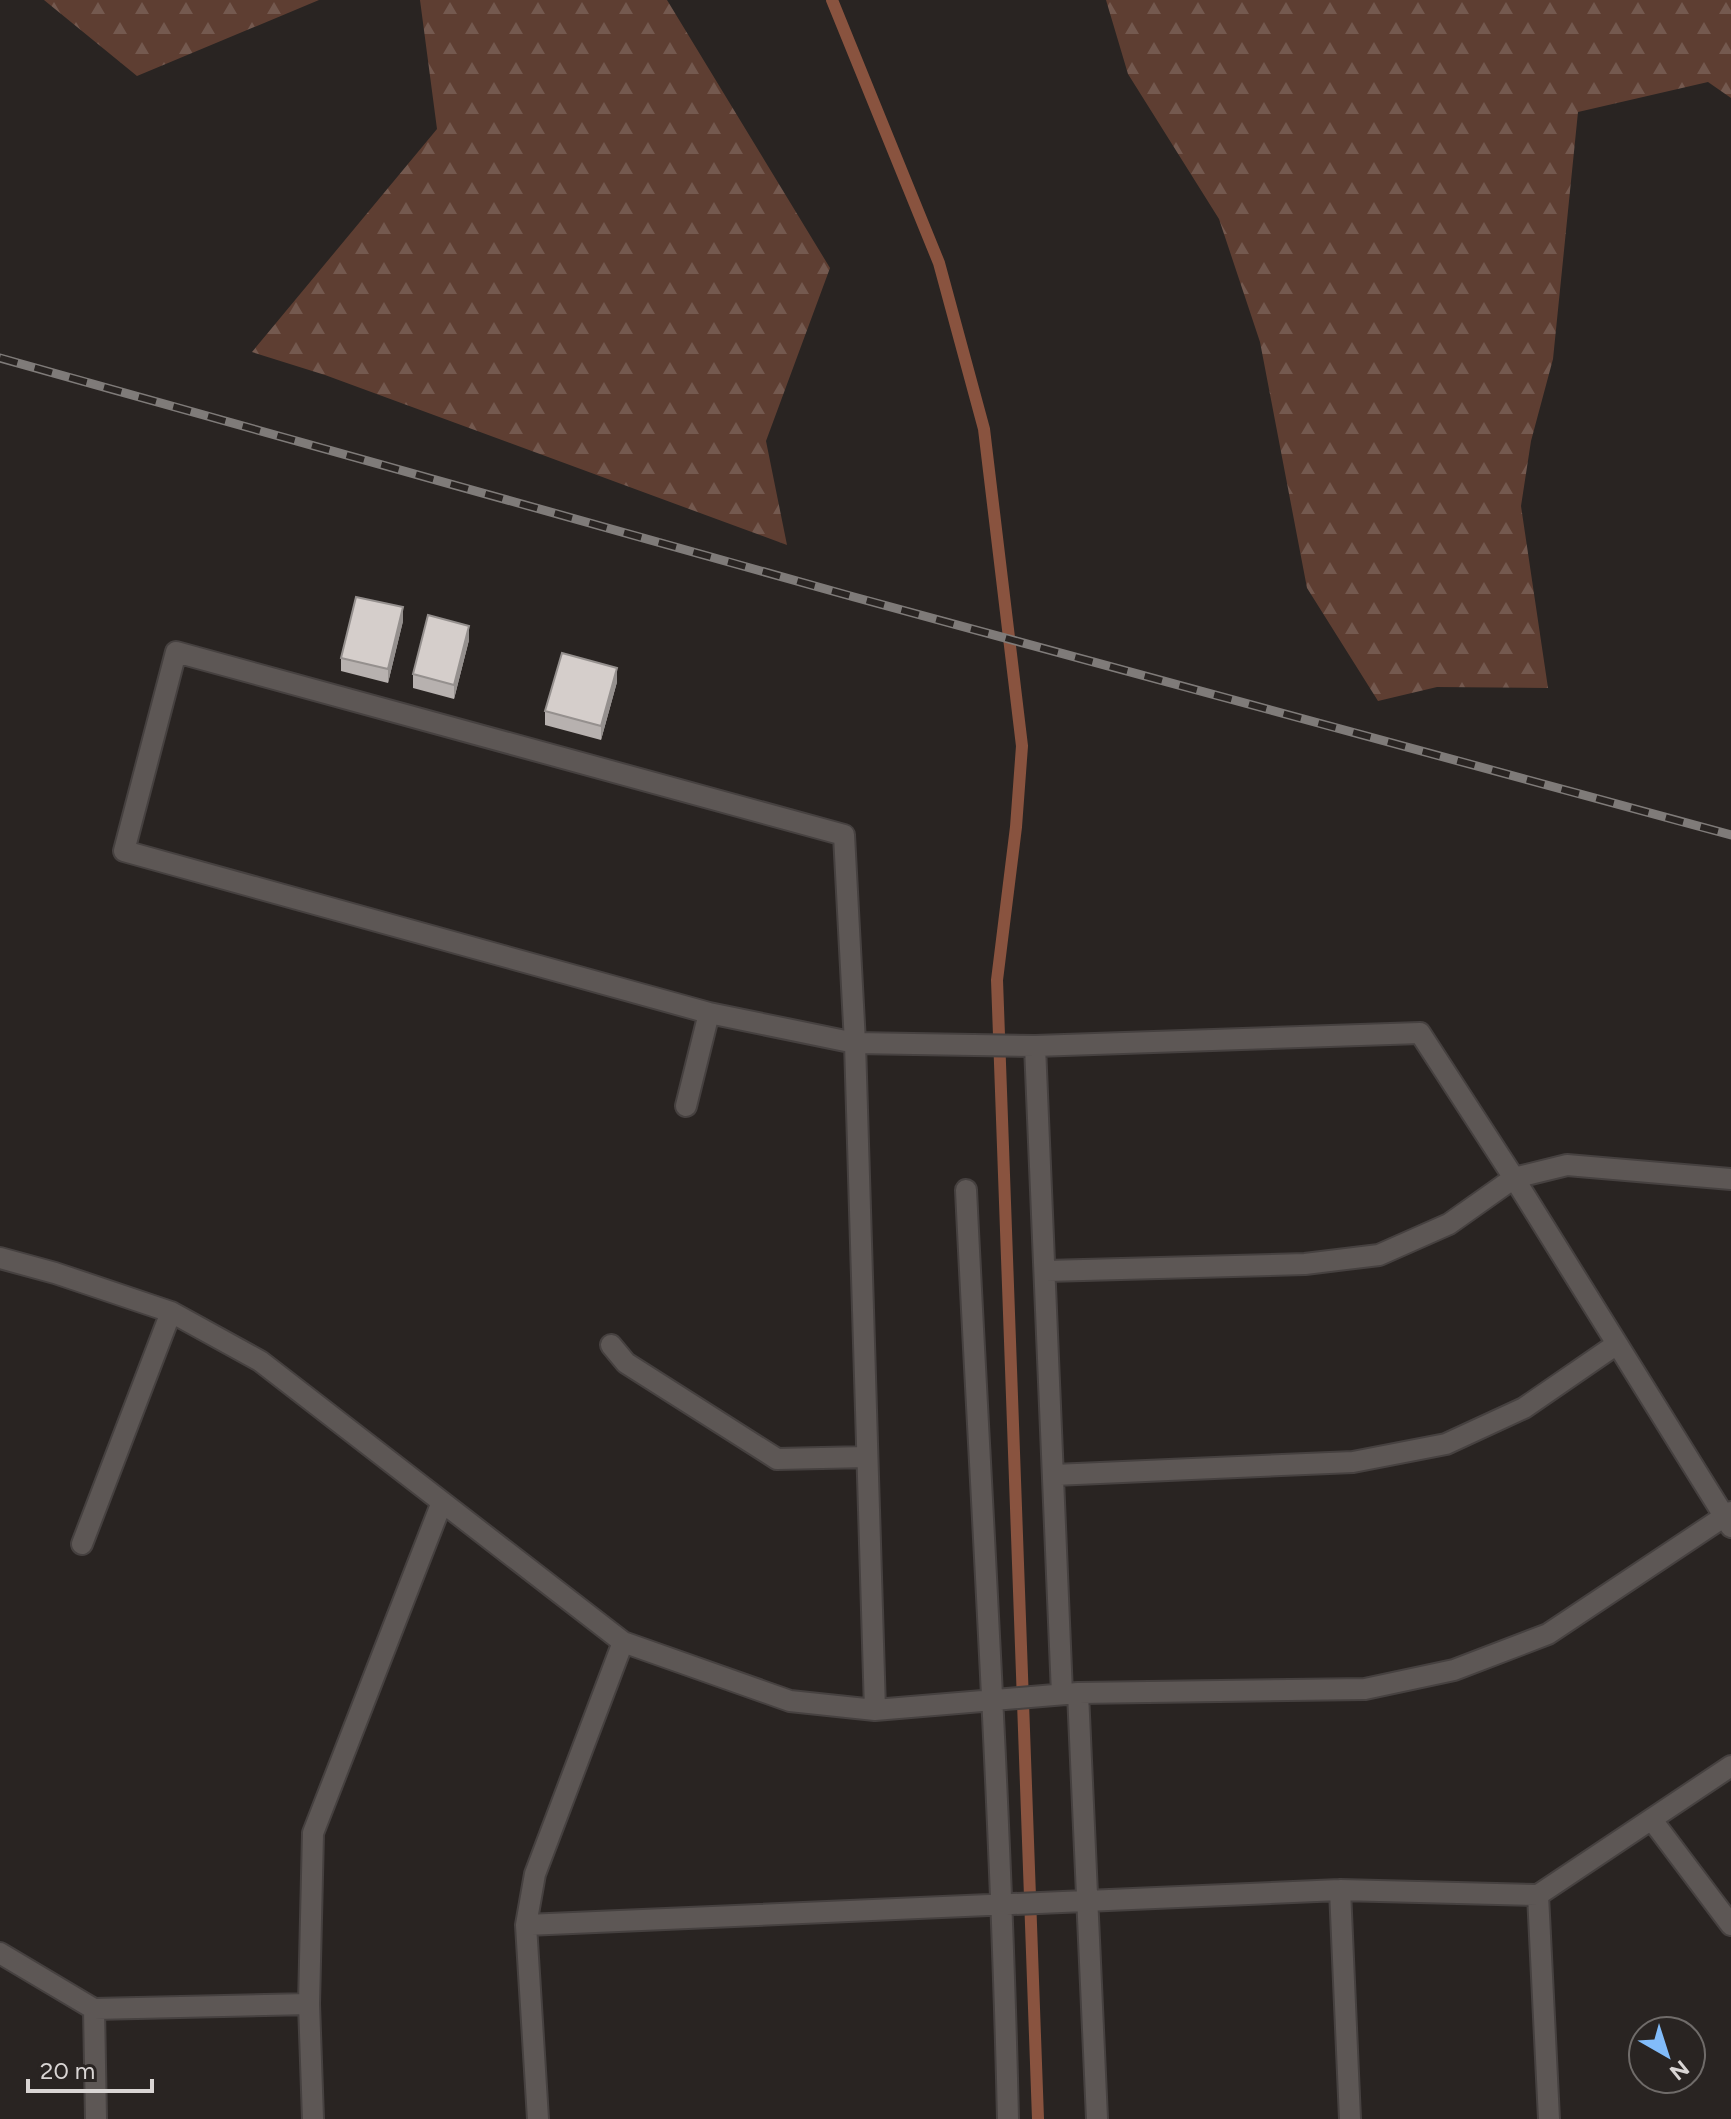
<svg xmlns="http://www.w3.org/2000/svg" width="1731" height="2119" font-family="Figtree,sans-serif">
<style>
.forest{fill:url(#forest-firs)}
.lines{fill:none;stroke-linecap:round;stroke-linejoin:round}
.stream{stroke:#89533f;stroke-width:12}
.minor-casing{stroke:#464140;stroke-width:24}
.minor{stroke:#5d5755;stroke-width:20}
.rail-casing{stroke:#7f7b79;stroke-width:9}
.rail{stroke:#292422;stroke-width:6;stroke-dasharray:18;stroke-linecap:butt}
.wall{fill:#b7b1af}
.shaded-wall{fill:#95908e}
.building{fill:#d5cecb;stroke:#95908e;stroke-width:2}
</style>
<defs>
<pattern id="forest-firs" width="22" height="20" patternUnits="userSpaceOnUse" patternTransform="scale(2)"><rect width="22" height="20" fill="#5e3e32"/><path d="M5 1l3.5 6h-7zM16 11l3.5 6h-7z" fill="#74594f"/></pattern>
</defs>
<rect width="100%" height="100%" fill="#292422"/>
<path class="forest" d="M44 0H319L137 76Z
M420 0H667L830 268 766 441 787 545 325 375 252 352 437 129Z
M1106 0H1731V98L1708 82 1578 112 1553 359 1531 441 1521 506 1548 688 1437 687 1378 701 1307 588 1260 342 1219 219 1128 74Z"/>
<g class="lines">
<path class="stream" d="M832 0 939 263 984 429 1022 746 1016 827 997 980 1038 2119"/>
<defs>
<path id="minor" d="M1035 1046 1062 1694
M686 1106 709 1013
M966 1190C981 1500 1001 1809 1008 2119
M0 1258 55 1273 171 1312 260 1361 623 1642 790 1701 875 1710 1078 1693 1365 1689 1454 1670 1548 1634 1731 1512
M1046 1271 1305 1264 1379 1255 1449 1224 1514 1178 1567 1165 1731 1179
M611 1345 626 1363 777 1459 867 1457
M1054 1475 1353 1462 1446 1444 1524 1408 1617 1344
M82 1544 171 1312
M1078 1693 1097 2119
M875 1710 855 1043 844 835 176 652 124 851 709 1013 855 1043 1035 1046 1420 1033 1514 1178 1731 1527
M1652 1820 1731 1925
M1340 1890 1350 2119
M1538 1895 1549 2119
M526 1925 1340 1890 1538 1895 1731 1766
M0 1953 94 2009 309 2004
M94 2009 96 2119
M313 2119 309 2004 313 1833 442 1502
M538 2119 526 1925 535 1874 623 1642"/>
</defs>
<use href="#minor" class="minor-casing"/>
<use href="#minor" class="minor"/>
<defs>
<path id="rail" d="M0 358 854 597 1731 835"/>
</defs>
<use href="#rail" class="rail-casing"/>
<use href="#rail" class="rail"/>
</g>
<path class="wall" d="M403 621 388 683 341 671V658Z
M469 640 454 699 413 688V674Z
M617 682 601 740 545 725V711Z"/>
<path class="shaded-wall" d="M403 607V621L388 683V669Z
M469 626V640L454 699V685Z
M617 668V682L601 740V726Z"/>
<path class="building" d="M356 597 403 607 388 669 341 658Z
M428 615 469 626 454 685 413 674Z
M562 653 617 668 601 726 545 711Z"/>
<g transform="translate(1667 2055) rotate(141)"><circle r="38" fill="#292422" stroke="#6f6b69" stroke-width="2"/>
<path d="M0-6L14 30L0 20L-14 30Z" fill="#82bcfa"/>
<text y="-12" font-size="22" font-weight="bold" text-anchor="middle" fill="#d9d5d4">N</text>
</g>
<path d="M28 2079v12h124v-12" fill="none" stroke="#d9d5d4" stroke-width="4"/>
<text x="40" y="2079" font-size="24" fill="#d9d5d4" stroke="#292422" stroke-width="6" paint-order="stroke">20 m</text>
</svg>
